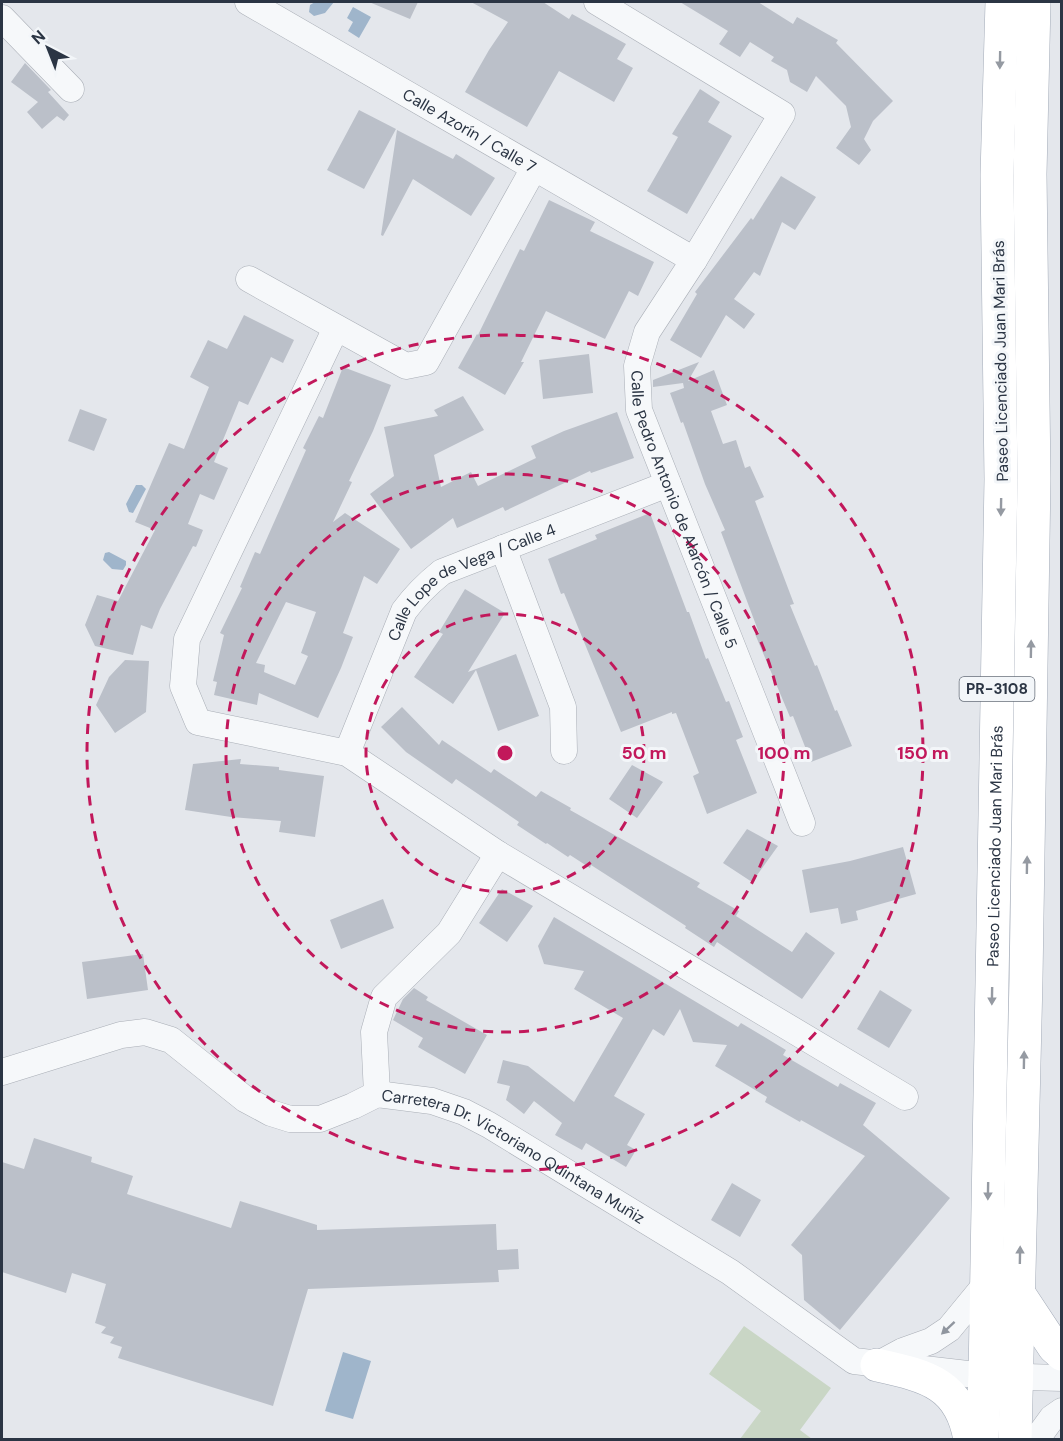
<svg xmlns="http://www.w3.org/2000/svg" width="1063" height="1441" font-family="'DM Sans',sans-serif">
<style>
.green{fill:#c9d6c5}
.water{fill:#9fb5cb}
.building{fill:#bbc0c9;fill-rule:evenodd}
.lines{fill:none;stroke-linecap:round;stroke-linejoin:round}
.minor-casing{stroke:#a9aeb6;stroke-width:27}
.major-casing{stroke:#a3abb8;stroke-width:34}
.minor{stroke:#f6f8fa;stroke-width:26}
.major{stroke:#fff;stroke-width:33}
.oneway{fill:#959aa2}
.oneway2{fill:#90969f}
.ring{fill:none;stroke:#c2185b;stroke-width:3;stroke-dasharray:10 8}
.labels{text-anchor:middle;stroke-width:6;stroke-linejoin:round;paint-order:stroke}
.shield{fill:#f3f6f9;stroke:#676f7a;stroke-width:1.5}
.shield-label{font-size:15px;font-weight:bold;fill:#2b3544}
.street-label{font-size:16px;fill:#2b3544;stroke:#f3f6f9}
.centre{fill:#c2185b;stroke:#f3f6f9;stroke-width:3}
.ring-label{font-size:18px;text-anchor:middle;font-weight:bold;fill:#c2185b;stroke:#f3f6f9;stroke-width:6;stroke-linejoin:round;paint-order:stroke}
</style>
<rect width="100%" height="100%" fill="#e4e7ec"/>
<path class="green" d="M744 1326 831 1388 800 1430 812 1439H740L761 1411 709 1374Z"/>
<path class="water" d="M315 2H334L325 13 314 16 309 12 310 5Z
M353 7 371 17 359 38 348 31 353 22 347 18Z
M136 485H142L146 489 133 513 129 512 126 504Z
M109 552 126 561V565L123 570 112 569 103 560 105 553Z
M343 1352 371 1361 353 1419 325 1411Z"/>
<path class="building" d="M369 2H418L410 19Z
M471 2H543L569 19 572 14 626 44 617 59 633 68 614 102 559 71 527 127 465 92 489 50 508 22Z
M680 2H758L793 24 797 17 838 40 836 43 893 101 873 121 864 139 871 150 859 165 836 148 851 127 846 106 816 76 807 92 790 82 787 70 771 61 774 57 750 42 740 57 719 44 728 31Z
M25 63 51 90 48 92 69 115 64 121 57 116 42 129 27 112 38 102 11 82Z
M700 89 720 102 708 122 732 136 687 214 647 191 678 137 672 134Z
M359 110 396 129 364 189 327 170Z
M397 130 453 159 456 154 495 178 471 216 413 179 383 236 381 235Z
M781 176 816 197 795 230 782 222 760 276 754 272 734 299 755 314 744 329 726 315 701 358 670 340 697 294 695 292 751 218 753 220Z
M549 200 595 222 590 231 654 262 638 296 629 291 605 339 546 311 521 362H524L505 395 458 368 477 334 478 335 520 249 524 251Z
M244 315 294 340 283 363 271 357 248 405 239 401 214 462 228 468 214 500 200 494 188 524 203 530 196 547 193 546 160 609 152 629 141 625 133 655 95 646 85 625 97 595 118 601 155 530 135 522 152 482 169 443 184 449 209 387 190 377 208 340 227 349Z
M589 354 593 393 543 399 539 360Z
M699 362 688 381 714 370 727 405 711 411 723 444 736 440 745 468 750 466 764 497 755 501 794 604 790 605 815 666 817 665 835 711 837 710 852 746 811 762 793 716 790 717 755 634 759 633 721 532 725 530 705 484 683 422 681 423 670 393 684 388 683 383 653 387V380Z
M343 367 391 385 373 431 349 481 352 482 333 522 345 513 400 549 377 584 364 576 343 633 353 637 341 668 318 718 259 693 257 705 214 695 217 682 213 681 224 635 220 633 242 588 240 587 255 552 260 554 306 450 303 448 319 416 323 418ZM286 602 316 612 301 653 308 656 295 685 264 672 265 665 256 663Z
M463 396 484 430 434 455 441 487 471 472 478 486 536 458 531 446 564 431 617 412 634 458 591 473 590 471 505 511 503 507 457 528 453 518 411 549 370 494 394 476 384 427 438 416 434 410Z
M80 409 107 419 94 451 68 441Z
M650 513 687 612H689L706 659 708 658 726 702 729 701 743 737 736 740 757 793 707 814 693 776 699 773 676 713 672 714V712L621 732 564 593 561 594 548 559 597 539 595 535Z
M465 589 505 613 468 672 516 654 539 716 498 731 476 670 453 704 414 677 443 634 439 632Z
M125 660 149 661 146 712 115 733 96 705 109 677Z
M402 707 439 745 442 740 491 773 494 769 536 797 541 791 571 808 570 810 700 883 697 887 739 911 736 916 792 952 806 932 835 953 802 999 717 942 714 947 685 928 686 926 591 865 590 868 570 855 568 857 547 843 546 844 517 825 519 822 456 779 452 784 406 752 381 727Z
M241 759 240 764 279 767V770L324 776 315 837 279 832 281 821 231 817 185 810 193 764Z
M632 765 663 782 637 818 609 799Z
M747 829 778 846 752 882 723 863Z
M903 847 916 894 856 911 858 920 841 924 838 908 810 913 802 870 850 861Z
M502 889 533 906 507 942 479 923Z
M383 899 394 928 341 949 330 920Z
M554 917 738 1027 741 1023 786 1050 783 1055 838 1087 840 1083 876 1103 863 1125 950 1198 840 1330 804 1300 802 1255 791 1245 865 1156 801 1120 800 1122 765 1102 767 1097 715 1066 727 1045 693 1042 680 1009 664 1036 653 1029 614 1096 645 1114 627 1145 636 1150 626 1167 586 1143 582 1150 555 1135 562 1123 534 1101 524 1114 506 1100 510 1086 497 1083 503 1060 528 1066 574 1102 623 1018 574 989 584 971 544 964 538 946Z
M143 954 148 990 87 999 82 962Z
M414 988 428 997 426 1000 487 1035 465 1074 418 1047 423 1038 393 1020 403 999Z
M880 990 912 1010 889 1048 857 1029Z
M34 1138 92 1157 91 1162 133 1176 127 1194 231 1228 240 1201 317 1225V1230L496 1224 497 1250 518 1249 519 1269 498 1270 499 1282 308 1289 273 1406 118 1358 122 1347 110 1343 114 1337 101 1333 106 1327 95 1323 106 1284 72 1273 66 1293 2 1272V1162L24 1169Z
M732 1183 761 1200 740 1237 711 1220Z"/>
<g class="lines">
<defs>
<g id="minor">
<path id="s1" d="M248 2 694 260"/>
<path id="s2" d="M597 2 782 114 694 260 647 332 637 366 639 410 802 823"/>
<path d="M2 18 71 89"/>
<path d="M249 279 406 366 426 362 534 168"/>
<path d="M336 328 187 639 183 686 198 722 347 753 498 854 905 1097"/>
<path d="M503 548 563 707 564 751"/>
<path id="s3" d="M347 753 404 611C415 596 427 584 442 572L668 484"/>
<path id="s4" d="M2 1072 121 1035 145 1032 171 1040 245 1099 271 1113 290 1119H320L353 1106 377 1094 432 1101 464 1112 489 1125 730 1272 854 1361 985 1376 1062 1378"/>
<path d="M377 1094 374 1032 384 997 449 933 498 854"/>
<path d="M877 1365 903 1351 931 1341 949 1329 986 1284"/>
<path d="M1036 1440 1052 1418 1062 1411"/>
</g>
<g id="major">
<path d="M1019 1294 1054 1347 1062 1354"/>
<path d="M877 1365C926 1376 961 1383 970 1440"/>
<path id="s5" d="M982 1440 985 1376 1001 479 997 175 1002 2"/>
<path d="M1015 1440 1026 979 1034 478 1030 174 1034 2"/>
</g>
</defs>
<use href="#minor" class="minor-casing"/>
<use href="#major" class="major-casing"/>
<use href="#minor" class="minor"/>
<use href="#major" class="major"/>
</g>
<defs><path id="oneway-solid" d="M-6-.8H1V-3.2L6.5 0L1 3.2V.8H-6Z" transform="scale(1.5)"/></defs>
<g class="oneway">
<use href="#oneway-solid" transform="translate(1000 60) rotate(91)"/>
<use href="#oneway-solid" transform="translate(1001 507) rotate(91)"/>
<use href="#oneway-solid" transform="translate(1031 649) rotate(-89)"/>
<use href="#oneway-solid" transform="translate(1027 865) rotate(-89)"/>
<use href="#oneway-solid" transform="translate(992 996) rotate(91)"/>
<use href="#oneway-solid" transform="translate(1024 1060) rotate(-89)"/>
<use href="#oneway-solid" transform="translate(988 1191) rotate(91)"/>
<use href="#oneway-solid" transform="translate(1020 1255) rotate(-89)"/>
</g>
<use class="oneway2" href="#oneway-solid" transform="translate(948 1328) rotate(137)"/>
<g class="ring">
<circle cx="505" cy="753" r="139"/>
<circle cx="505" cy="753" r="279"/>
<circle cx="505" cy="753" r="418"/>
</g>
<g class="labels">
<rect class="shield" x="959.5" y="677" width="75" height="24" rx="4.5"/>
<g class="shield-label">
<text x="997" y="694">PR-3108</text>
</g>
<g class="street-label">
<text dy="6" stroke="none"><textPath href="#s1" startOffset="256">Calle Azorín / Calle 7</textPath></text>
<text transform="translate(1000 361) rotate(-91)" y="6">Paseo Licenciado Juan Mari Brás</text>
<text dy="6" stroke="none"><textPath href="#s2" startOffset="660">Calle Pedro Antonio de Alarcón / Calle 5</textPath></text>
<text dy="6" stroke="none"><textPath href="#s3" startOffset="225">Calle Lope de Vega / Calle 4</textPath></text>
<text dy="6" stroke="none"><textPath href="#s5" startOffset="594">Paseo Licenciado Juan Mari Brás</textPath></text>
<text dy="6" stroke="none"><textPath href="#s4" startOffset="564">Carretera Dr. Victoriano Quintana Muñiz</textPath></text>
</g>
</g>
<circle cx="505" cy="753" r="9" class="centre"/>
<g class="ring-label">
<text x="644" y="759">50 m</text>
<text x="784" y="759">100 m</text>
<text x="923" y="759">150 m</text>
</g>
<rect width="1063" height="1441" fill="none" stroke="#2b3544" stroke-width="6"/>
<g transform="translate(48 48) rotate(318)" stroke="#f3f6f9" stroke-width="4.5" paint-order="stroke">
<path d="M0-4.5L10 22L0 15L-10 22Z" fill="#2b3544"/>
<text y="-9" font-size="16" font-weight="bold" text-anchor="middle" fill="#2b3544">N</text>
</g>
</svg>
